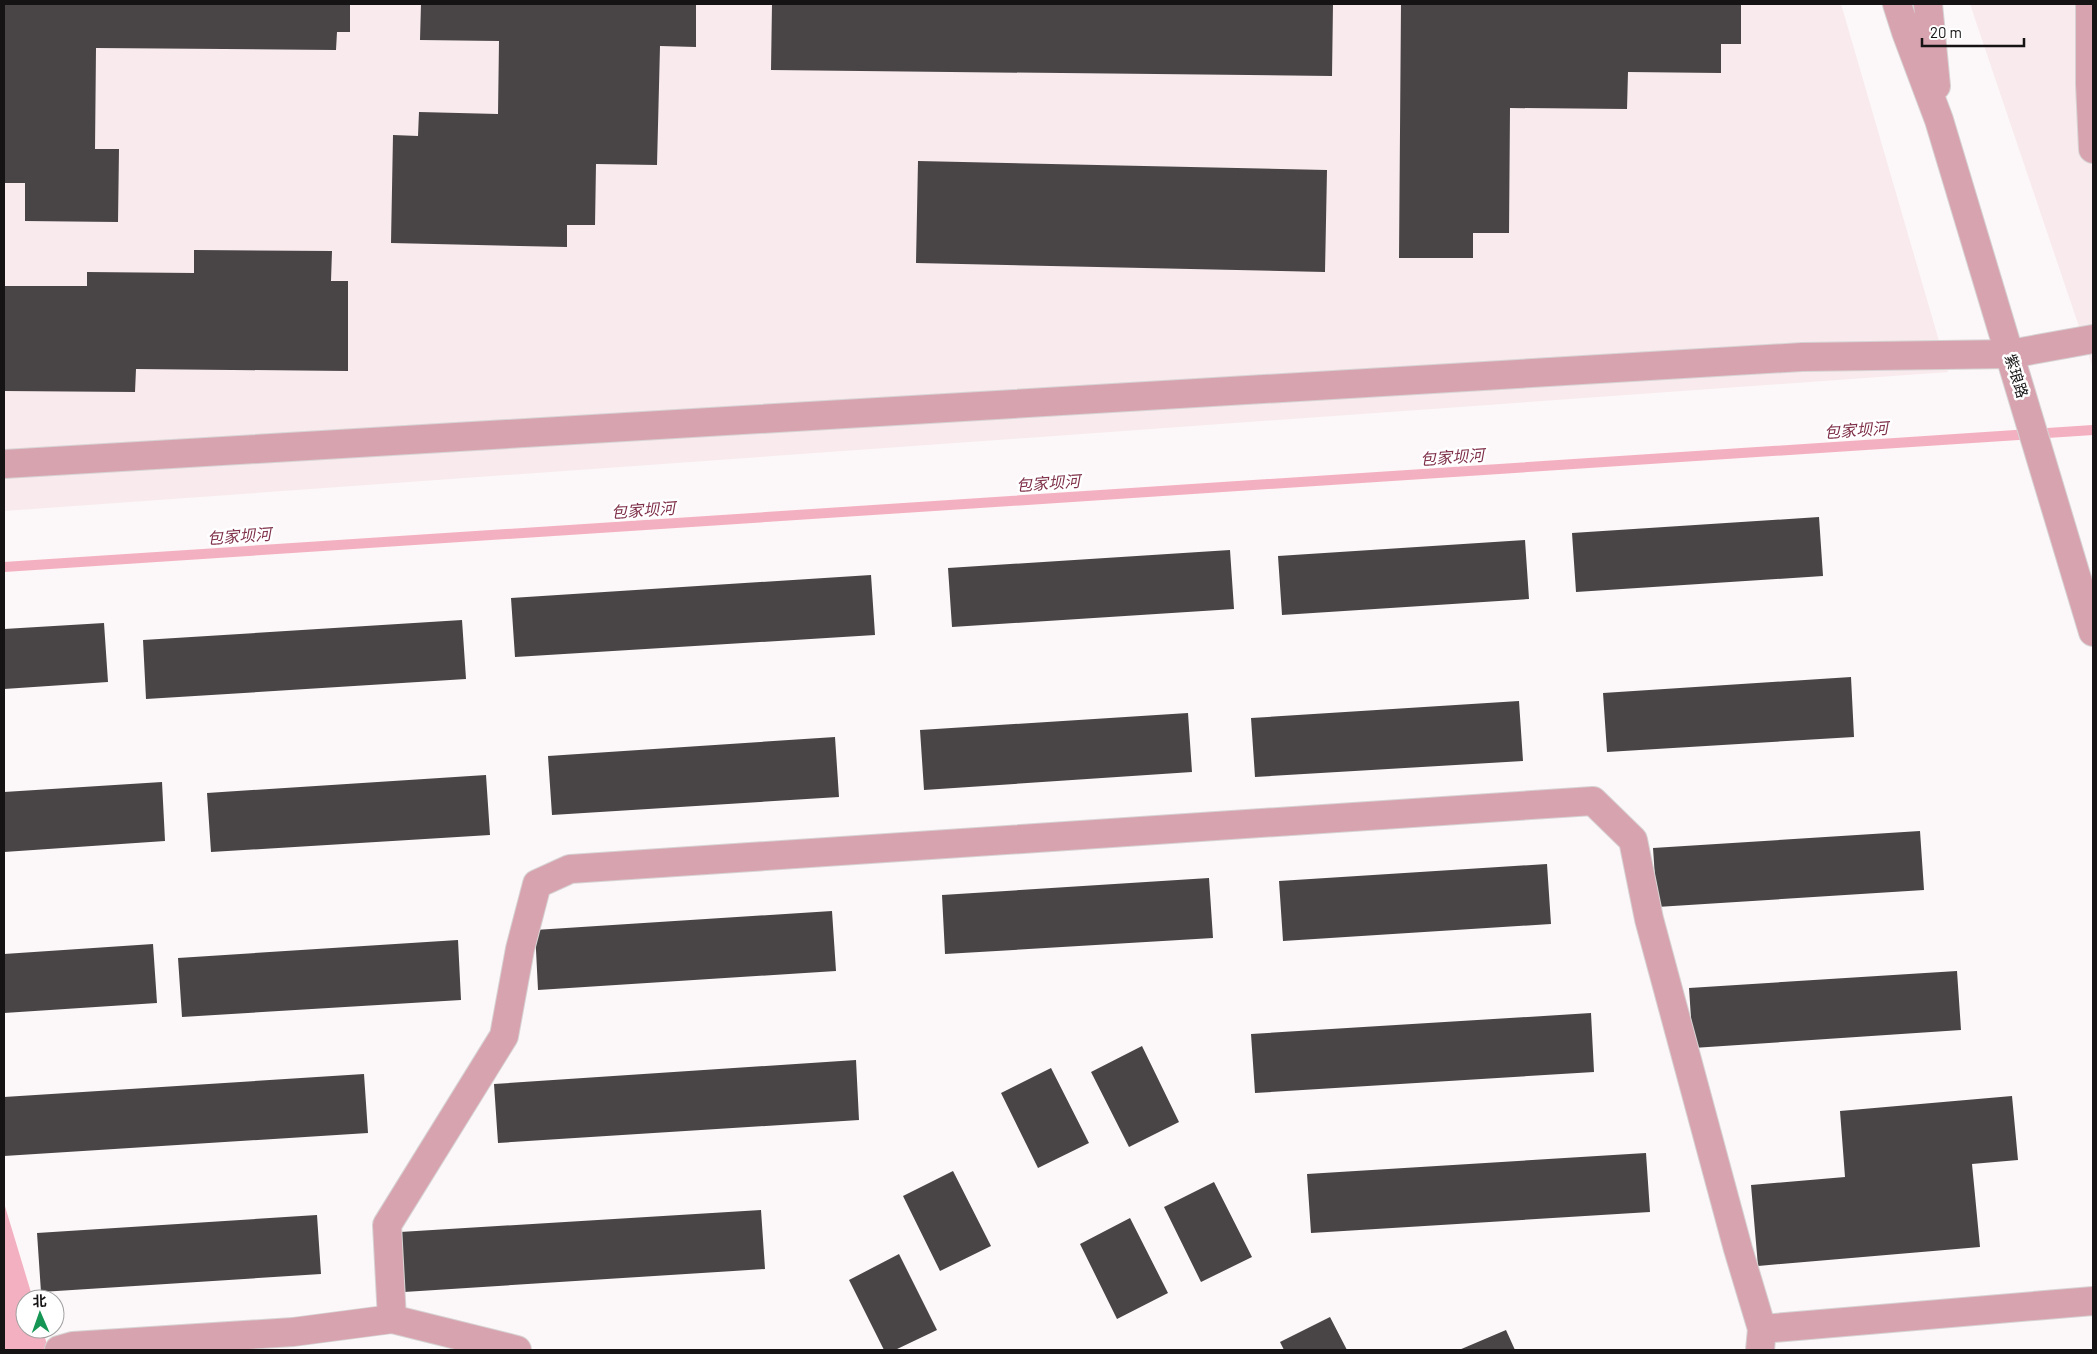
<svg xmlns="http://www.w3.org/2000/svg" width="2097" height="1354" font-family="Barlow,'Noto Sans SC',sans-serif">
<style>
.built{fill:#f8eaed}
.water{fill:#f3b0c0}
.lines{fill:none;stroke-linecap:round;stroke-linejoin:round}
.stream{stroke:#f3b0c0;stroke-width:10}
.building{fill:#494546}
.minor-casing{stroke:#d7d3d4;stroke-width:30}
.tertiary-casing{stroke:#d7d3d4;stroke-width:30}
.minor{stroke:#d7a3af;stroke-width:28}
.tertiary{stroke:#d7a3af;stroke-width:28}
.labels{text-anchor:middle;stroke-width:5;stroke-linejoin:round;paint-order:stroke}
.street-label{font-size:15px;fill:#151314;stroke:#fff}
.water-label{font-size:16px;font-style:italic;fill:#7e3048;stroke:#fff}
</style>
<rect width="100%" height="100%" fill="#fcf7f8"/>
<path class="built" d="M4 4H1841L1948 372 4 511Z
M1970 4H2093V368Z"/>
<path class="water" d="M4 1203 33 1299H25V1329H42L49 1350H4Z"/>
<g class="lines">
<path class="stream" d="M4 567 2093 430"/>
</g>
<path class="building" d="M4 4H350V32H337L336 50 96 48 95 149H119L118 222 25 221V183H4Z
M421 4H696V47L660 46 657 165 596 164 595 225H567V247L391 243 393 135 418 136 419 112 498 114 499 41 420 40Z
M772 4H1333L1332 76 771 70Z
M1401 4H1741V44H1721V73L1628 72 1627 109 1510 108 1509 233H1473V258H1399Z
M918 161 1327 170 1325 272 916 263Z
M194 250 332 251 331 281H348V371L136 369 135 392 4 391V286H87V272L194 273Z
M1819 517 1823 576 1576 592 1572 533Z
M1525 540 1529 599 1282 615 1278 556Z
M1230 550 1234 609 952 627 948 568Z
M871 575 875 635 515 657 511 598Z
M462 620 466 679 146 699 143 640Z
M104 623 108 682 4 689V629Z
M1851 677 1854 737 1607 752 1603 693Z
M1519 701 1523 761 1255 777 1251 718Z
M1188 713 1192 772 924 790 920 730Z
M835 737 839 797 552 815 548 756Z
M486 775 490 835 211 852 207 793Z
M162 782 165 841 4 852V792Z
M1920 831 1924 890 1657 907 1653 848Z
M1547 864 1551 924 1283 941 1279 881Z
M1209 878 1213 938 945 954 942 895Z
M832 911 836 971 538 990 535 930Z
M458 940 461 1000 182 1017 178 958Z
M153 944 157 1003 4 1013V954Z
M1957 971 1961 1030 1693 1048 1689 988Z
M1591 1013 1594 1072 1255 1093 1251 1034Z
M1142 1046 1179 1122 1129 1147 1091 1072Z
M856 1060 859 1120 498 1143 494 1084Z
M1051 1068 1089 1143 1038 1168 1001 1093Z
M364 1074 368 1133 4 1156V1097Z
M2012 1096 2018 1160 1972 1164 1980 1247 1758 1266 1751 1185 1845 1177 1840 1111Z
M1646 1153 1650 1212 1311 1233 1307 1174Z
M953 1171 991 1246 940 1271 903 1196Z
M1214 1182 1252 1257 1201 1282 1164 1207Z
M761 1210 765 1269 404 1292 400 1232Z
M317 1215 321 1274 41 1292 37 1233Z
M1130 1218 1168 1293 1117 1319 1080 1244Z
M899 1254 937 1330 895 1350H884L849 1280Z
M1330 1317 1347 1350H1284L1280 1342Z
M1506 1330 1515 1350H1459Z"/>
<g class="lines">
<defs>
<path id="minor" d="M2090 4V84L2093 149
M4 464 1802 357 2010 354 2093 339
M392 1319 387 1225 504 1036 520 949 537 884 570 869 1593 801 1633 840 1649 919 1738 1249 1762 1329 1760 1350
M1762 1329 2093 1301
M59 1350 73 1346 293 1332 392 1319 517 1350"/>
<path id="tertiary" d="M1897 4 1906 32 1939 120 2093 632
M1928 4 1936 86"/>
</defs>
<use href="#minor" class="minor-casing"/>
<use href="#tertiary" class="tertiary-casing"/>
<use href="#minor" class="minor"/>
<use href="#tertiary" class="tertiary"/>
</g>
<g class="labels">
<g class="street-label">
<text transform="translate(2016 376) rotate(73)" y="5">紫琅路</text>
</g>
<g class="water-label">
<text transform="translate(1856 430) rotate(-4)" y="6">包家坝河</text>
<text transform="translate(1452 457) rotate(-4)" y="6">包家坝河</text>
<text transform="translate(1048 483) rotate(-4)" y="6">包家坝河</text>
<text transform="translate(643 510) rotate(-4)" y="6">包家坝河</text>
<text transform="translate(239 536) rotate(-4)" y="6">包家坝河</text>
</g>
</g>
<rect width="2097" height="1354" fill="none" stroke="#151314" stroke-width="10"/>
<g transform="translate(40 1314) rotate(358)"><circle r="24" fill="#ffffff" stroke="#a1a1a1"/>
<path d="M0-4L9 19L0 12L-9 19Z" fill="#169654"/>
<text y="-8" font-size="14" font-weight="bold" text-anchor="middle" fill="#151314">北</text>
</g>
<path d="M1922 38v8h102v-8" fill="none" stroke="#151314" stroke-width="2.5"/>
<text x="1930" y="38" font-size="15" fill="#151314" stroke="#ffffff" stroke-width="4" paint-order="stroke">20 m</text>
</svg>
